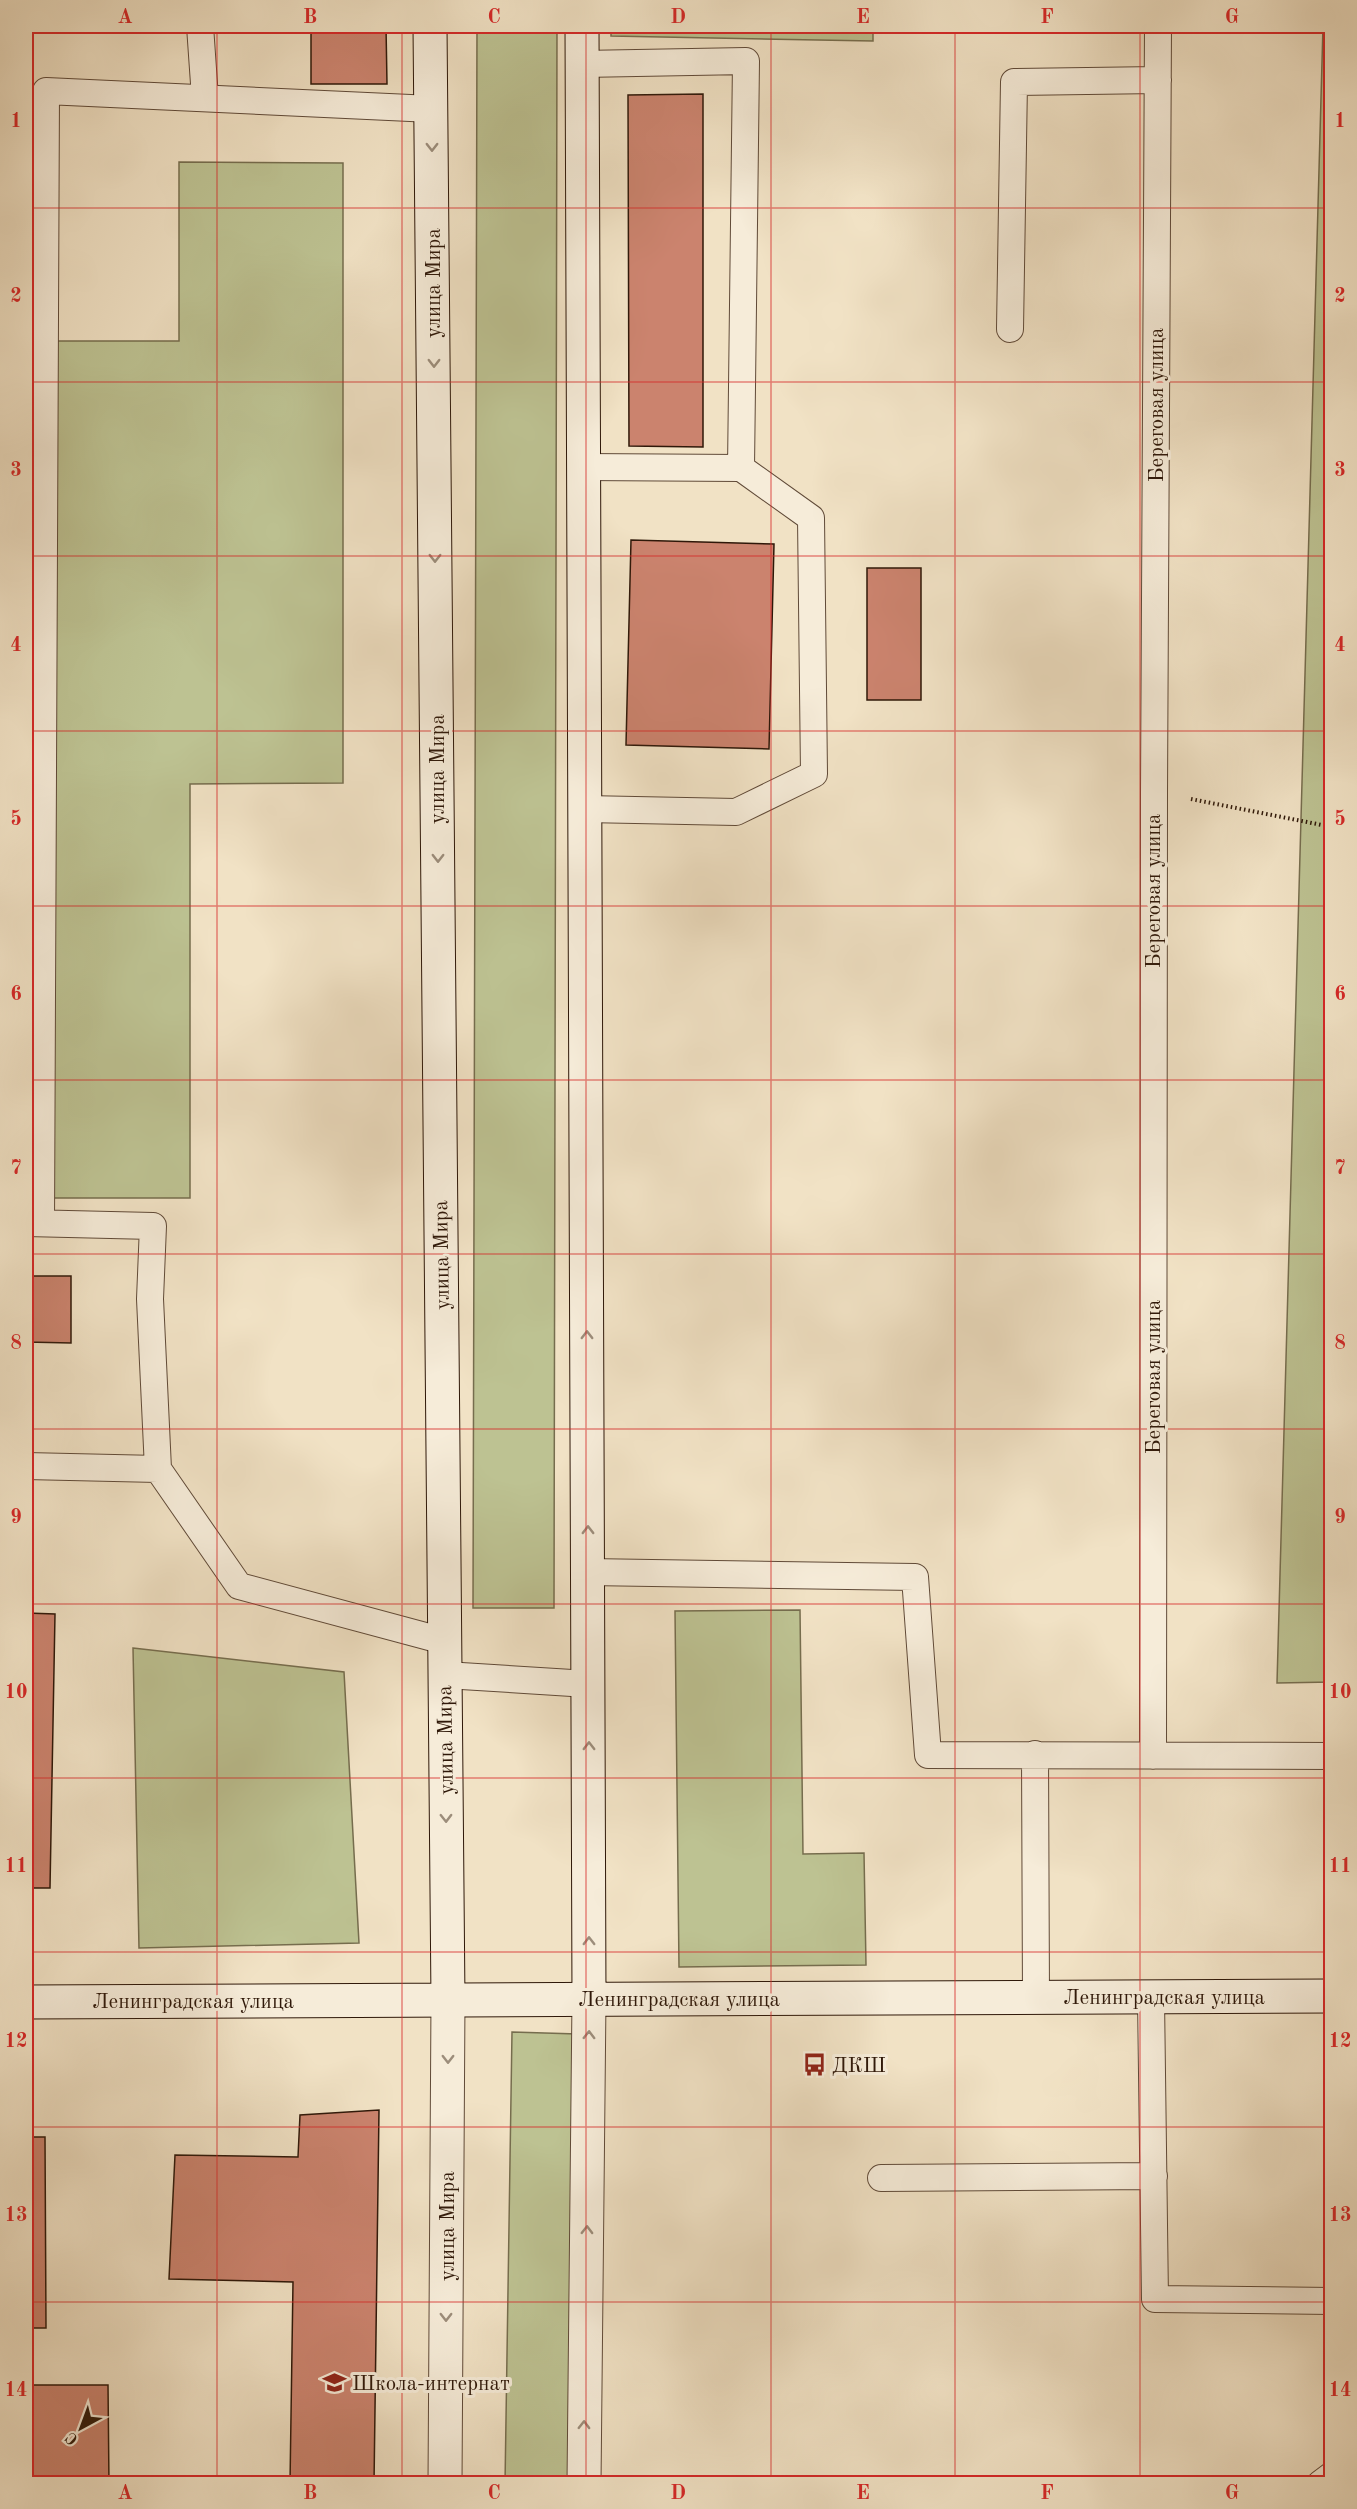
<svg xmlns="http://www.w3.org/2000/svg" width="1357" height="2509" font-family="'Old Standard TT',serif">
<style>
.green{fill:#bdc292;stroke:#766d4e;stroke-width:1.5}
.building{fill:#cb836e;stroke:#2f1809;stroke-width:1.5}
.lines{fill:none;stroke-linecap:round;stroke-linejoin:round}
.service-casing{stroke:#604a38;stroke-width:28}
.minor-casing{stroke:#604a38;stroke-width:35}
.secondary-casing{stroke:#2f1809;stroke-width:35}
.path{stroke:#2f1809;stroke-width:4;stroke-dasharray:1.5 3;stroke-linecap:butt}
.service{stroke:#f6ecd9;stroke-width:26}
.minor{stroke:#f6ecd9;stroke-width:33}
.secondary{stroke:#f6ecd9;stroke-width:33}
.oneway{stroke:#9c8d7b}
.grid{fill:none;stroke:#d62828;stroke-width:1.5;stroke-opacity:0.55}
.labels{text-anchor:middle;stroke-width:6;stroke-linejoin:round;paint-order:stroke}
.street-label{font-size:21px;fill:#2f1809;stroke:#f6ecd9}
.poi-label{font-size:21px;fill:#2f1809;stroke:#f6ecd9;text-anchor:start}
.neatline{fill:none;stroke:#d62828;stroke-width:2}
.grid-label{font-size:20px;text-anchor:middle;font-weight:bold;fill:#d62828}
</style>
<rect width="100%" height="100%" fill="#f1e2c5"/>
<filter id="stains"><feTurbulence type="fractalNoise" baseFrequency=".00333" numOctaves="4"/><feColorMatrix values="0 0 0 0 .2 0 0 0 0 .09 0 0 0 0 .02 0 0 0 .5 -.17"/></filter>
<radialGradient id="worn" r=".72"><stop offset=".6" stop-color="#630" stop-opacity="0"/><stop offset="1" stop-color="#630" stop-opacity=".3"/></radialGradient>
<path class="green" d="M477 26H557L554 1608H473Z
M611 26H873V41L611 36Z
M1323 26H1332V1682L1277 1683Z
M179 162 343 163V783L190 784V1198H26V341H179Z
M800 1610 803 1854 864 1853 866 1965 679 1967 675 1611Z
M133 1648 344 1672 359 1943 139 1948Z
M512 2032 577 2034 572 2483 505 2484Z"/>
<path class="building" d="M311 26H386L387 84H311Z
M703 94V447L629 446 628 95Z
M631 540 774 544 769 749 626 745Z
M867 568H921V700H867Z
M26 1276H71V1343L26 1342Z
M26 1613 55 1614 50 1888H26Z
M379 2110 374 2484H290L293 2282 169 2279 175 2155 298 2157 300 2115Z
M26 2137H45L46 2328H26Z
M26 2385H108L109 2484H26Z"/>
<g class="lines">
<defs>
<path id="service" d="M200 26 205 98
M582 64 746 61 741 468 811 518 814 774 736 812 585 809
M1010 329 1014 82 1158 80
M583 467 741 468
M26 1223 153 1226 150 1299 158 1469
M41 1223 46 91 432 109
M26 1466 158 1469 239 1586 444 1641
M588 1572 915 1577 928 1755 1332 1756
M445 1675 588 1684
M1035 1754 1036 1997
M1153 1756 1154 792 1158 26
M1151 1998 1155 2299 1332 2301
M881 2178 1154 2176
M1320 2484 1332 2475"/>
<path id="minor" d="M445 2484 448 2000
M584 2484 589 1999"/>
<path id="secondary" d="M430 26 448 2000
M582 26 589 1999
M26 2002 1332 1996"/>
</defs>
<use href="#service" class="service-casing"/>
<use href="#minor" class="minor-casing"/>
<use href="#secondary" class="secondary-casing"/>
<path class="path" d="M1191 799 1332 827"/>
<use href="#service" class="service"/>
<use href="#minor" class="minor"/>
<use href="#secondary" class="secondary"/>
</g>
<defs><path id="oneway-chevron" d="M-2-3.5L2.5 0L-2 3.5" fill="none" stroke-width="1.6" stroke-linecap="round" stroke-linejoin="round" transform="scale(1.5)"/></defs>
<g class="oneway">
<use href="#oneway-chevron" transform="translate(432 147) rotate(90)"/>
<use href="#oneway-chevron" transform="translate(434 363) rotate(90)"/>
<use href="#oneway-chevron" transform="translate(435 558) rotate(90)"/>
<use href="#oneway-chevron" transform="translate(438 858) rotate(90)"/>
<use href="#oneway-chevron" transform="translate(587 1335) rotate(-90)"/>
<use href="#oneway-chevron" transform="translate(588 1530) rotate(-90)"/>
<use href="#oneway-chevron" transform="translate(589 1746) rotate(-90)"/>
<use href="#oneway-chevron" transform="translate(446 1818) rotate(89)"/>
<use href="#oneway-chevron" transform="translate(589 1941) rotate(-90)"/>
<use href="#oneway-chevron" transform="translate(589 2035) rotate(-89)"/>
<use href="#oneway-chevron" transform="translate(448 2059) rotate(90)"/>
<use href="#oneway-chevron" transform="translate(587 2230) rotate(-89)"/>
<use href="#oneway-chevron" transform="translate(446 2317) rotate(90)"/>
<use href="#oneway-chevron" transform="translate(584 2425) rotate(-89)"/>
</g>
<path class="grid" d="M217 26V2484M402 26V2484M586 26V2484M771 26V2484M955 26V2484M1140 26V2484M26 208H1332M26 382H1332M26 556H1332M26 731H1332M26 906H1332M26 1080H1332M26 1254H1332M26 1429H1332M26 1604H1332M26 1778H1332M26 1952H1332M26 2127H1332M26 2302H1332"/>
<defs>
<symbol id="bus-bare" viewBox="-9 -9 18 18"><path d="M-5-6H5V4H4V6H2V4H-2V6H-4V4H-5ZM-3.5-4V0h7V-4ZM-3.5 1.2v1.5H-2V1.2ZM2 1.2v1.5H3.5V1.2Z" fill="#8f2418" stroke="#f6ecd9" stroke-width="2.5" paint-order="stroke"/></symbol>
<symbol id="school-bare" viewBox="-9 -9 18 18"><path d="M0-5L7-2L0 1L-7-2ZM-4 1L0 2.5L4 1V4Q0 6-4 4Z" fill="#8f2418" stroke="#f6ecd9" stroke-width="2.5" paint-order="stroke"/></symbol>
</defs>
<g fill-rule="evenodd">
<use href="#bus-bare" x="798" y="2048" width="33" height="33"/>
<use href="#school-bare" x="318" y="2366" width="33" height="33"/>
</g>
<g class="labels">
<g class="street-label">
<text transform="translate(433 283) rotate(-90)" y="7">улица Мира</text>
<text transform="translate(1156 405) rotate(-90)" y="7">Береговая улица</text>
<text transform="translate(437 769) rotate(-90)" y="7">улица Мира</text>
<text transform="translate(1153 891) rotate(-90)" y="7">Береговая улица</text>
<text transform="translate(441 1255) rotate(-91)" y="7">улица Мира</text>
<text transform="translate(1153 1377) rotate(-90)" y="7">Береговая улица</text>
<text transform="translate(445 1740) rotate(-91)" y="7">улица Мира</text>
<text x="1164" y="2004">Ленинградская улица</text>
<text x="679" y="2006">Ленинградская улица</text>
<text x="193" y="2008">Ленинградская улица</text>
<text transform="translate(447 2226) rotate(-90)" y="7">улица Мира</text>
</g>
<g class="poi-label">
<text x="832" y="2072">ДКШ</text>
<text x="352" y="2390">Школа-интернат</text>
</g>
</g>
<rect width="1357" height="2509" fill="none" stroke="#f1e2c5" stroke-width="66"/>
<g transform="translate(81 2428) rotate(221)" stroke="#f6ecd9" stroke-width="4.5" paint-order="stroke">
<path d="M0-4.5L10 22L0 15L-10 22Z" fill="#2f1809"/>
<text y="-9" font-size="16" font-weight="bold" text-anchor="middle" fill="#2f1809">С</text>
</g>
<rect x="33" y="33" width="1291" height="2443" class="neatline"/>
<g class="grid-label">
<text x="125" y="23">A</text>
<text x="310" y="23">B</text>
<text x="494" y="23">C</text>
<text x="678" y="23">D</text>
<text x="863" y="23">E</text>
<text x="1047" y="23">F</text>
<text x="1232" y="23">G</text>
<text x="16" y="127">1</text>
<text x="1340" y="127">1</text>
<text x="16" y="302">2</text>
<text x="1340" y="302">2</text>
<text x="16" y="476">3</text>
<text x="1340" y="476">3</text>
<text x="16" y="651">4</text>
<text x="1340" y="651">4</text>
<text x="16" y="825">5</text>
<text x="1340" y="825">5</text>
<text x="16" y="1000">6</text>
<text x="1340" y="1000">6</text>
<text x="16" y="1174">7</text>
<text x="1340" y="1174">7</text>
<text x="16" y="1349">8</text>
<text x="1340" y="1349">8</text>
<text x="16" y="1523">9</text>
<text x="1340" y="1523">9</text>
<text x="16" y="1698">10</text>
<text x="1340" y="1698">10</text>
<text x="16" y="1872">11</text>
<text x="1340" y="1872">11</text>
<text x="16" y="2047">12</text>
<text x="1340" y="2047">12</text>
<text x="16" y="2221">13</text>
<text x="1340" y="2221">13</text>
<text x="16" y="2396">14</text>
<text x="1340" y="2396">14</text>
<text x="125" y="2499">A</text>
<text x="310" y="2499">B</text>
<text x="494" y="2499">C</text>
<text x="678" y="2499">D</text>
<text x="863" y="2499">E</text>
<text x="1047" y="2499">F</text>
<text x="1232" y="2499">G</text>
</g>
<rect width="100%" height="100%" filter="url(#stains)"/>
<rect width="100%" height="100%" fill="url(#worn)"/>
</svg>
